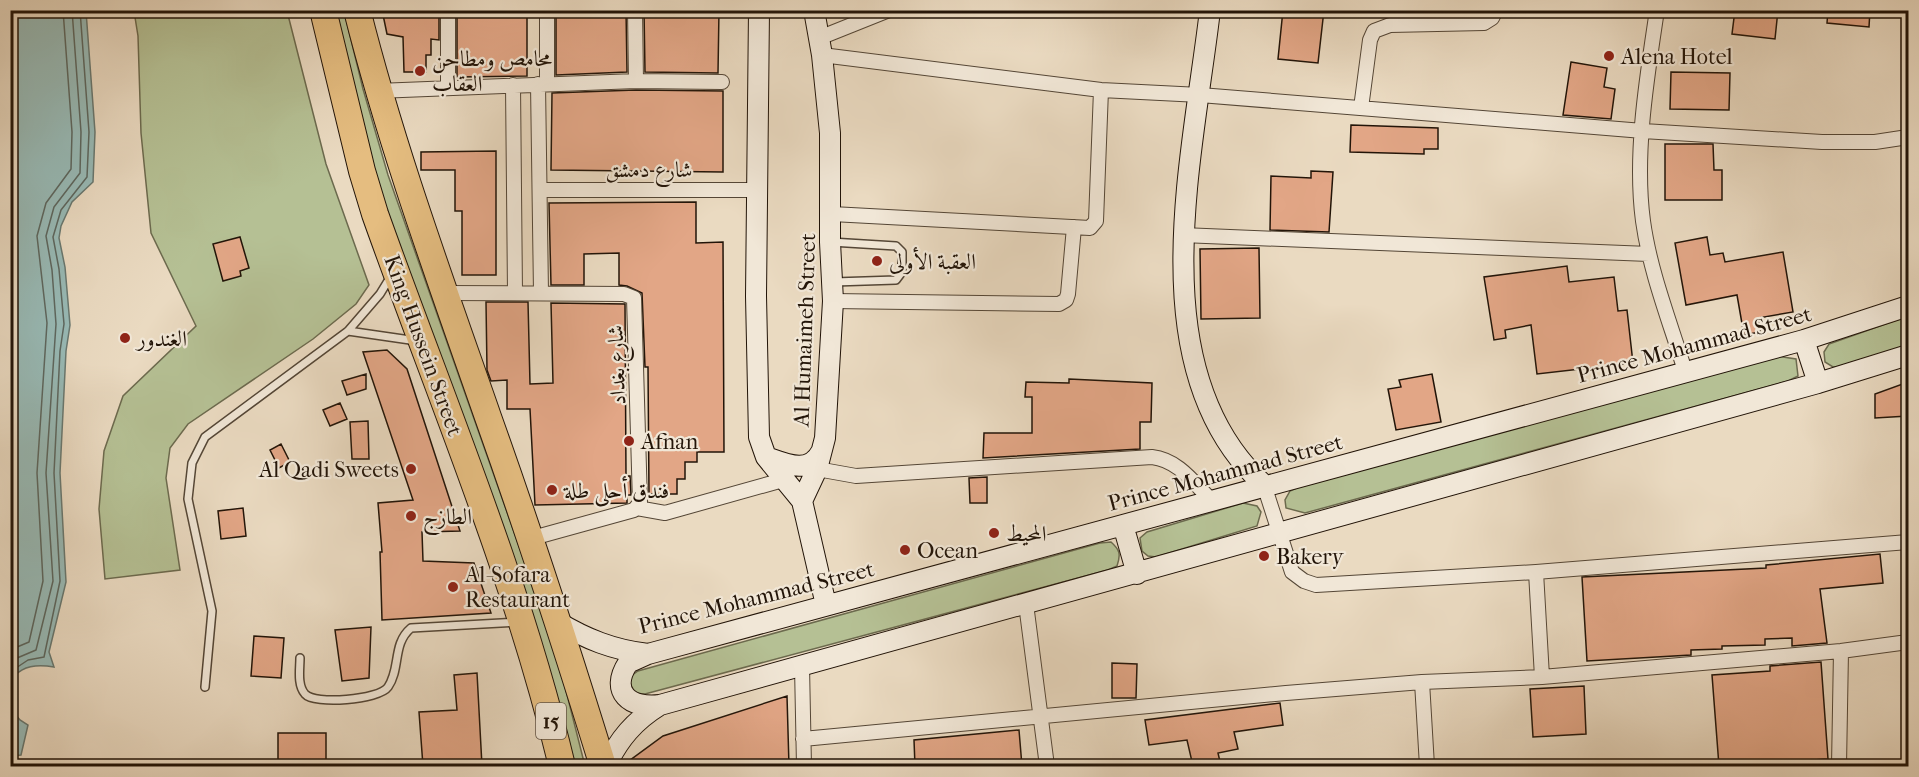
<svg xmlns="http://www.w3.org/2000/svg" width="1919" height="777" font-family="'IM FELL French Canon',Amiri,serif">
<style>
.green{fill:#b5c094;stroke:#6c6a4e;stroke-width:1.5}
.water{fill:#98bab6;stroke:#697870;stroke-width:1.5}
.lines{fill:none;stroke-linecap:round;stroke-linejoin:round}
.shore{stroke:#5d675f;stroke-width:1.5}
.building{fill:#e2a686;stroke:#221408;stroke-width:1.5}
.lane-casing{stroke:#544636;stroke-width:10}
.street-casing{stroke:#544636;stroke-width:16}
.secondary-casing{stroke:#221408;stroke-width:22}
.highway-casing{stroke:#221408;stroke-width:28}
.lane{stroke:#f1e7d7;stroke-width:7}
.street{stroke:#f1e7d7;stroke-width:14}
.secondary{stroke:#f1e7d7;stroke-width:20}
.highway{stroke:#e5bd80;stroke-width:26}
.poi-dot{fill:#8f2418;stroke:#f1e7d7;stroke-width:2}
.labels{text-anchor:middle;stroke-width:4.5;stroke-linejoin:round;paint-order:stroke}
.shield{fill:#f1e7d7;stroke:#605346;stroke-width:1.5}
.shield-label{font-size:21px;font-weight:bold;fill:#221408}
.poi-label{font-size:22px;fill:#221408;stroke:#f1e7d7;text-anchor:start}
.street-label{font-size:22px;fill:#221408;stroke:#f1e7d7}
</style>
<rect width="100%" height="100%" fill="#eadac1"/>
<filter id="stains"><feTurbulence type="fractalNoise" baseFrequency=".00333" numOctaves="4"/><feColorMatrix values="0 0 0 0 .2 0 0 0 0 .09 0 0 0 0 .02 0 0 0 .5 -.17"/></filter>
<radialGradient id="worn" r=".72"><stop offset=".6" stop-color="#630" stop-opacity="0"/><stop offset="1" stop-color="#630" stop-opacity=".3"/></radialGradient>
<path class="green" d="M134 11H287L326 164 369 285 356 304 313 339 188 424 170 448 166 478 180 570 105 579 99 509 104 451 123 396 196 326 151 233 141 133 138 36Z
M331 11H344L363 89 388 175 556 651 585 766H570L374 174Z
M1908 316V345L1844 366 1833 367 1825 362 1824 352 1829 344Z
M1777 356 1796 359 1798 376 1788 381 1305 513 1286 508 1285 500 1290 491 1299 487Z
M1243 503 1257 506 1261 512 1257 526 1156 557 1148 556 1142 551 1140 538 1147 532Z
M1111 542C1120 550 1121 554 1117 566L1108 570 645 694 632 693 628 678 638 671 1100 543Z"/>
<path class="water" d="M11 10 86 11 95 132 93 182 72 202 61 226 59 238 65 267 70 325 66 351 60 473 66 582 49 652 54 667C37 664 19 665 11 682Z
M10 708 20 720 28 725 21 755 11 756Z"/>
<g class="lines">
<path class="shore" d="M10 650 29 642 43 581 37 473 47 323 37 236 46 203 71 169 72 132 63 10
M10 661 36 650 53 581 46 473 56 324 52 270 46 236 54 207 80 173 81 132 72 10
M10 672 28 660 44 657 60 581 54 473 60 351 64 324 59 269 53 237 61 210 87 177 89 132 80 10"/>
</g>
<path class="building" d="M382 10H439V40L431 39V55H426V72H404L403 37 387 34Z
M457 10H527V76L457 77Z
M556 10H626L627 72 556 75Z
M644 10H719L718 73 645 72Z
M1283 10H1324L1318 63 1278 59Z
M1735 10H1778L1775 39 1732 34Z
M1828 10H1870L1869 27 1827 23Z
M1571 62 1607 68 1604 87 1615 89 1611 119 1563 115Z
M1671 72 1730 73 1729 110 1670 109Z
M636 90 723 91V172L551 170 552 93Z
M1351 125 1438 128V149H1424V154L1350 152Z
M1665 144H1713L1714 170H1722V200H1665Z
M496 151V275H462V211H455V170H421V152Z
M1311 171 1333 172 1329 232 1270 230 1271 176 1311 178Z
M696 202V243L723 242 724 452H697V462H685V479H677V494H649L648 367H645L642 293 627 286 619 285V253L584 254V285H551L549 203Z
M240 237 249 268 240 271 241 276 223 281 213 244Z
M1707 237 1710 255 1723 253 1725 262 1783 252 1793 312 1758 318 1760 332 1744 335 1737 295 1686 305 1675 243Z
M1259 248 1260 318 1201 319 1200 249Z
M1567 266 1569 282 1614 277 1618 311 1627 310 1633 363 1537 374 1531 325 1505 330 1506 338 1494 340 1484 277Z
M486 302H528L530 384 553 383 551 303 625 304 626 476H630L631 495H627V503L535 505 530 409H507V380L491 381 487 370Z
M387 350 407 369 460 531 422 532 423 561 474 563 491 613 382 620 380 552H382L378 503 413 500 363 352Z
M366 374V389L347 395 342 381Z
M1432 374 1441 422 1396 430 1388 389 1401 387 1399 380Z
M1069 379 1152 383 1151 422H1140V449L983 458 984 433H1032V397H1025L1026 382 1069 383Z
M1908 382V416L1875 418V394Z
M340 403 347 419 330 426 323 410Z
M368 421 369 459H352L350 422Z
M281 444 290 462 279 468 270 450Z
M987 477V503H970L969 478Z
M243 508 246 536 221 539 218 511Z
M1880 554 1883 583 1820 589 1827 643 1792 646V638L1765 639V645L1722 646V649L1691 650V655L1587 661 1582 577 1766 568V565Z
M371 627 369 678 342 681 335 630Z
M254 636 284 638 281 678 251 676Z
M1821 662 1828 759 1781 762V766H1719L1712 675 1770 671V666Z
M1112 663 1137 664 1136 698H1112Z
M477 673 482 766H423L419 712 457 710 454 675Z
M1584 686 1586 734 1533 737 1530 689Z
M787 696 789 766H622L663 736Z
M1280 703 1283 725 1234 732 1238 749 1218 753 1221 766H1193L1187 740 1149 745 1145 720Z
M1019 730 1022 766H915L914 740Z
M278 733H326V766H278Z"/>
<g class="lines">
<defs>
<path id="lane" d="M831 242 896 246 902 252V272L896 280 834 282
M348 331 417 341
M300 658C300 669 297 685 305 694 314 705 379 700 388 687 401 668 392 644 411 628L517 622
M205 687 212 611 188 499 192 463 205 437 348 331 380 294 391 276"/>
<path id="street" d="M547 10V83
M1657 10C1647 77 1634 154 1643 221 1650 272 1670 322 1685 371
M819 38 889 10
M822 55 1101 90 1200 95 1643 131 1822 142H1875L1908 137
M636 81 722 82
M538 84 541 293
M513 85 515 293
M448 88V10
M377 91 636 81 635 10
M1361 108 1370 40 1374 31 1390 25 1484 23 1492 18 1496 10
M540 190H757
M832 214 1090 228 1096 221 1101 90
M1182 235 1649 254
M445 293 624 294 634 298 640 503 634 510 529 539
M833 301 1059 304 1066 300 1068 294 1074 227
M817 469 856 476 1152 457C1178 460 1193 482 1211 500
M1264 485 1292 572 1304 581 1316 585 1536 572 1908 542
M637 508 665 513 783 480
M1536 572 1542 677
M1026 604 1047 766
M802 666 804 766
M1422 682 1427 766
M803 739 1286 693 1422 682 1542 677 1841 651 1908 642
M1839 766 1841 651"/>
<path id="secondary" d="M759 10 756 296 759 437 766 457 802 501 826 605
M1210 10C1193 158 1138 371 1264 485
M1804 340 1818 383
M766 457C786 464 809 475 821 452
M802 501 817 469 825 438 833 301 830 242V133L822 55 814 10
M1123 525 1137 574
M556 621C586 639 613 650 648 654L1804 340 1908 306
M648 654 628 663C609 692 630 709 660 705
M606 766C619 739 634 721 660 705L1818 383 1908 355"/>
<path id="highway" d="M323 10 362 171 375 214C440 397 517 577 562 766
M357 10C392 149 441 282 488 417 529 532 567 649 603 766"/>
</defs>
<use href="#lane" class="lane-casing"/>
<use href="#street" class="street-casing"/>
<use href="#secondary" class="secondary-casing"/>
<use href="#highway" class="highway-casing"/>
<use href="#lane" class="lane"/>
<use href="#street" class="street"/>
<use href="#secondary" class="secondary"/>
<use href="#highway" class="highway"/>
</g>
<g class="poi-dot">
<circle cx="1609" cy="56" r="6"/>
<circle cx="420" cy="71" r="6"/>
<circle cx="877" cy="261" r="6"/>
<circle cx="125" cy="338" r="6"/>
<circle cx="629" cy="441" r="6"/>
<circle cx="411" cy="469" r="6"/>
<circle cx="552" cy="490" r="6"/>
<circle cx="411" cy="516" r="6"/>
<circle cx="994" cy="533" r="6"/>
<circle cx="905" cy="550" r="6"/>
<circle cx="1264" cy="556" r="6"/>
<circle cx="453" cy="587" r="6"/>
</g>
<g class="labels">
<rect class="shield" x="536" y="703" width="30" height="36" rx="4.5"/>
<g class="shield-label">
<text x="551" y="728">15</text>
</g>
<g class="poi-label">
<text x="1621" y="64">Alena Hotel</text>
<text x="432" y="66">محامص ومطاحن<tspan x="432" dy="25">العقاب</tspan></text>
<text x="889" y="269">العقبة الأولى</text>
<text x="137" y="346">الغندور</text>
<text x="641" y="449">Afnan</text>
<text x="399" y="477" text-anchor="end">Al Qadi Sweets</text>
<text x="564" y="498">فندق أحلى طلة</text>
<text x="423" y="524">الطازج</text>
<text x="1006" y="541">المحيط</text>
<text x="917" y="558">Ocean</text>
<text x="1276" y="564">Bakery</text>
<text x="465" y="582">Al-Sofara<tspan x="465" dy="25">Restaurant</tspan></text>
</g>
<g class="street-label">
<text x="649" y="177">شارع دمشق</text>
<text transform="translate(804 330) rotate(-88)" y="8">Al Humaimeh Street</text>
<text transform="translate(1694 344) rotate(-15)" y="8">Prince Mohammad Street</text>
<text transform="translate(424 345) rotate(70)" y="8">King Hussein Street</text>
<text transform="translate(616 365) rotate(-92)" y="8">شارع بغداد</text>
<text transform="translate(1225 472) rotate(-15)" y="8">Prince Mohammad Street</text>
<text transform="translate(756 597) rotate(-14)" y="8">Prince Mohammad Street</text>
</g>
</g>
<rect width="1919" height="777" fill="none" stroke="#eadac1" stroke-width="36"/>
<rect x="12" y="12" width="1895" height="753" fill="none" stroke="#221408" stroke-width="3"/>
<rect x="18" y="18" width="1883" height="741" fill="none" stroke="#221408" stroke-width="1.5"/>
<rect width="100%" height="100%" filter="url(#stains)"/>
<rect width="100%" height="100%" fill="url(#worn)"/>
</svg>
